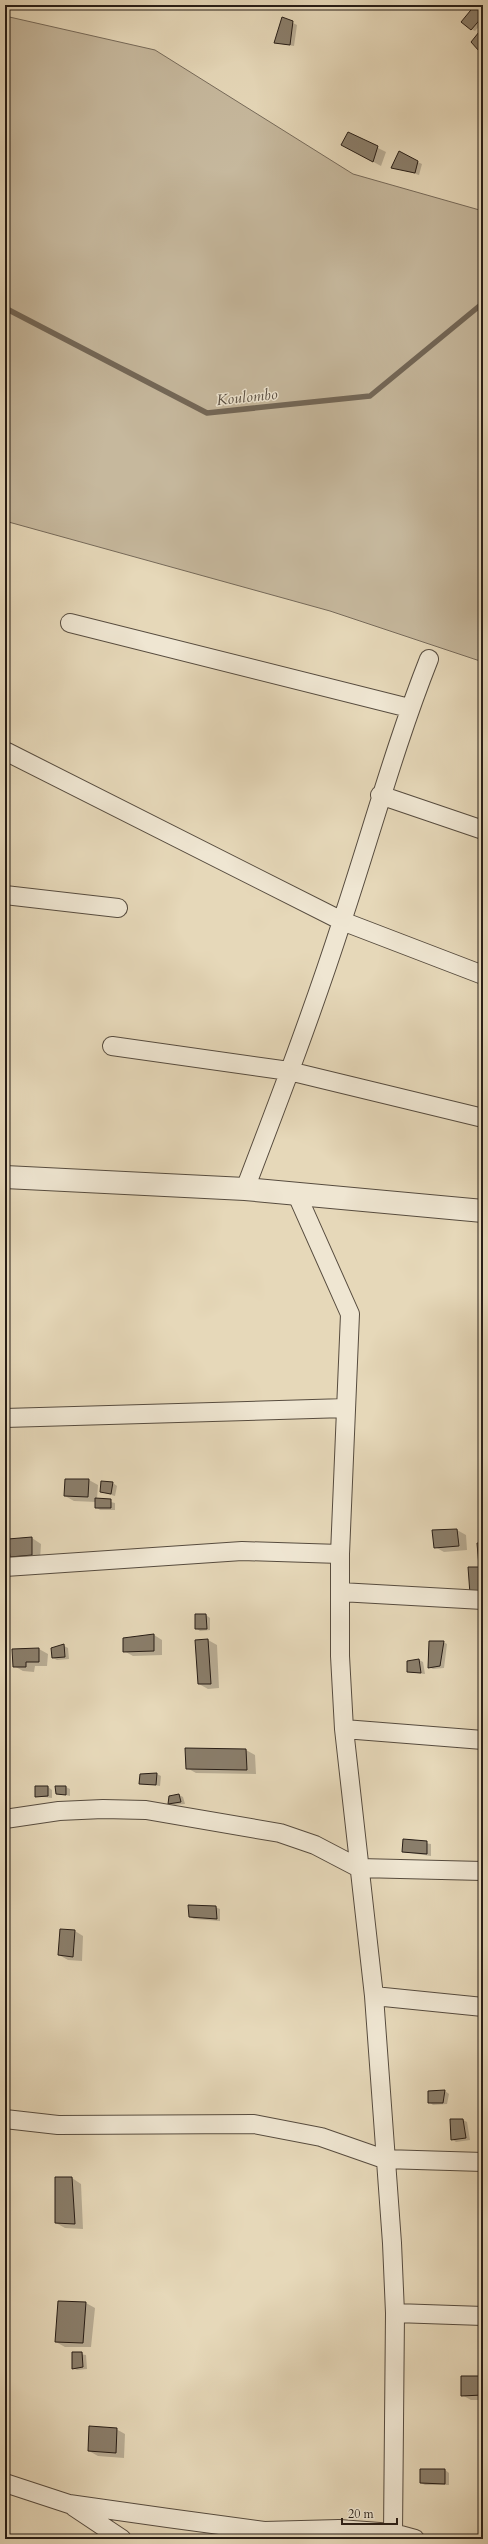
<svg xmlns="http://www.w3.org/2000/svg" width="488" height="2544" font-family="Cardo,serif">
<style>
.green{fill:#c6b89d;stroke:#766a5a}
.shadow{fill:#0003}
.lines{fill:none;stroke-linecap:round;stroke-linejoin:round}
.stream{stroke:#736757;stroke-width:5.5}
.building{fill:#8a7e6b;stroke:#271d16}
.minor-casing{stroke:#574c3f;stroke-width:20}
.tertiary-casing{stroke:#574c3f;stroke-width:24}
.minor{stroke:#efe6d2;stroke-width:18}
.tertiary{stroke:#efe6d2;stroke-width:22}
.labels{text-anchor:middle;stroke-width:3;stroke-linejoin:round;paint-order:stroke}
.water-label{font-size:15px;font-style:italic;fill:#594e41;stroke:#efe6d2}
</style>
<rect width="100%" height="100%" fill="#e6d8b9"/>
<filter id="stains"><feTurbulence type="fractalNoise" baseFrequency=".005" numOctaves="4"/><feColorMatrix values="0 0 0 0 .2 0 0 0 0 .09 0 0 0 0 .02 0 0 0 .5 -.17"/></filter>
<radialGradient id="worn" r=".72"><stop offset=".6" stop-color="#630" stop-opacity="0"/><stop offset="1" stop-color="#630" stop-opacity=".3"/></radialGradient>
<path class="green" d="M5 16 155 50 353 174 483 211V662L330 611 5 521Z"/>
<path class="shadow" d="M477 5H483V22L475 31 471 29Z
M283 18 297 25 294 46 276 43Z
M483 28V52L472 42Z
M348 133 386 152 381 166 351 150Z
M399 153 422 164 419 175 393 167Z
M66 1480H89L98 1485 97 1499 115 1503V1510H100L96 1507V1502L74 1501 65 1496Z
M113 1483 117 1486 115 1496 101 1492Z
M457 1530 466 1535 467 1550 444 1552 435 1547Z
M32 1538 41 1544 40 1560 20 1562 11 1557Z
M478 1544H483V1598H480Z
M206 1615 210 1618V1630L200 1631 196 1628Z
M154 1635 162 1640V1655L133 1656 124 1651Z
M208 1640 217 1645 219 1688 208 1689 199 1684 196 1641Z
M443 1642 447 1644 444 1668 433 1669 429 1667Z
M64 1646 68 1648 69 1659 57 1660 53 1658Z
M39 1649 48 1654 47 1666H35L34 1672 23 1671 14 1666Z
M419 1660 423 1662 425 1674 408 1672Z
M186 1749 246 1750 255 1755 256 1774 196 1773 187 1768Z
M157 1774 161 1776 160 1786 141 1783Z
M48 1787 52 1790V1798L36 1796Z
M66 1787 70 1789V1796L57 1793Z
M179 1795 183 1797 185 1804 174 1805 169 1803 170 1797Z
M404 1840 431 1844V1856L403 1852Z
M215 1907 220 1909V1921L194 1919 190 1917Z
M75 1931 83 1936 82 1961 68 1960 59 1955Z
M5 2036 8 2038V2068H5Z
M445 2091 449 2094 447 2104 433 2105 429 2102V2092Z
M463 2120 467 2122 470 2140 456 2142 452 2139Z
M72 2178 81 2184 83 2229 65 2228 56 2223Z
M59 2302 86 2303 95 2308 91 2347H65L56 2342Z
M73 2353 86 2355 87 2369 77 2370 73 2368Z
M483 2377V2400H471L462 2395Z
M116 2429 125 2434 124 2458 98 2456 89 2451Z
M421 2470H445L449 2473V2485H425L421 2483Z"/>
<g class="lines">
<path class="stream" d="M5 308 207 413 370 396 483 303"/>
</g>
<path class="building" d="M475 5H483V16L471 30 461 22Z
M282 17 293 21 290 45 274 43Z
M483 27V46L479 51 471 42Z
M348 132 378 146 373 162 341 145Z
M399 151 418 161 415 173 391 168Z
M65 1479H89L88 1497 64 1496Z
M101 1481 113 1482 111 1494 100 1492Z
M95 1498 111 1499V1508H95Z
M457 1529 459 1546 434 1548 432 1530Z
M32 1537V1555L10 1557 8 1539Z
M477 1543H483L481 1594H470L468 1567H479Z
M195 1614H206L207 1629H195Z
M154 1634V1651L123 1652V1638Z
M208 1639 211 1684H198L195 1640Z
M429 1641H444L440 1666 428 1668Z
M64 1644 65 1657 52 1658 51 1648Z
M39 1648V1662H26V1667H13L12 1649Z
M419 1659 421 1673 407 1672V1661Z
M185 1748 246 1749 247 1770 186 1769Z
M157 1773 156 1785 139 1784 140 1774Z
M35 1786H48V1796L35 1797Z
M55 1786H66V1795L56 1794Z
M179 1794 181 1802 168 1804 169 1796Z
M403 1839 427 1841V1854L402 1852Z
M188 1905 216 1906 217 1919 189 1917Z
M60 1929 75 1930 73 1957 58 1955Z
M445 2090 443 2103H428V2091Z
M450 2119H463L466 2138 451 2140Z
M55 2177H72L75 2224 55 2223Z
M58 2301 86 2302 83 2343 55 2342Z
M72 2352H82L83 2367 72 2369Z
M461 2376H483V2395L461 2396Z
M89 2426 117 2428 116 2453 88 2451Z
M420 2469H445V2484L420 2483Z"/>
<g class="lines">
<defs>
<path id="minor" d="M70 623 409 708
M7 752 342 921 483 975
M380 795 483 830
M5 895 118 908
M112 1046 289 1071 483 1118
M245 1189C279 1100 313 1011 342 921 371 834 395 745 429 659
M297 1195 350 1314 340 1554V1656L344 1729 374 1996 392 2243 395 2313 393 2533
M5 1418 346 1408
M5 1567 242 1551 340 1554
M340 1592 483 1600
M344 1729 483 1740
M5 1819 59 1811 103 1809 146 1810 280 1833 315 1845 359 1868 483 1871
M374 1996 483 2007
M5 2119 58 2125 254 2124 321 2137 384 2159 483 2162
M395 2313 483 2316
M5 2483 69 2504 168 2518 264 2531 339 2529 393 2533 415 2539
M74 2507 122 2539"/>
<path id="tertiary" d="M5 1177 245 1189 483 1211"/>
</defs>
<use href="#minor" class="minor-casing"/>
<use href="#tertiary" class="tertiary-casing"/>
<use href="#minor" class="minor"/>
<use href="#tertiary" class="tertiary"/>
</g>
<g class="labels">
<g class="water-label">
<text transform="translate(247 397) rotate(-6)" y="5">Koulombo</text>
</g>
</g>
<rect width="488" height="2544" fill="none" stroke="#e6d8b9" stroke-width="20"/>
<rect x="6" y="6" width="476" height="2532" fill="none" stroke="#271d16" stroke-width="2"/>
<rect x="10" y="10" width="468" height="2524" fill="none" stroke="#271d16"/>
<path d="M342 2518v6h55v-6" fill="none" stroke="#271d16" stroke-width="2"/>
<text x="348" y="2518" font-size="12" fill="#271d16" stroke="#efe6d2" stroke-width="3" paint-order="stroke">20 m</text>
<rect width="100%" height="100%" filter="url(#stains)"/>
<rect width="100%" height="100%" fill="url(#worn)"/>
</svg>
